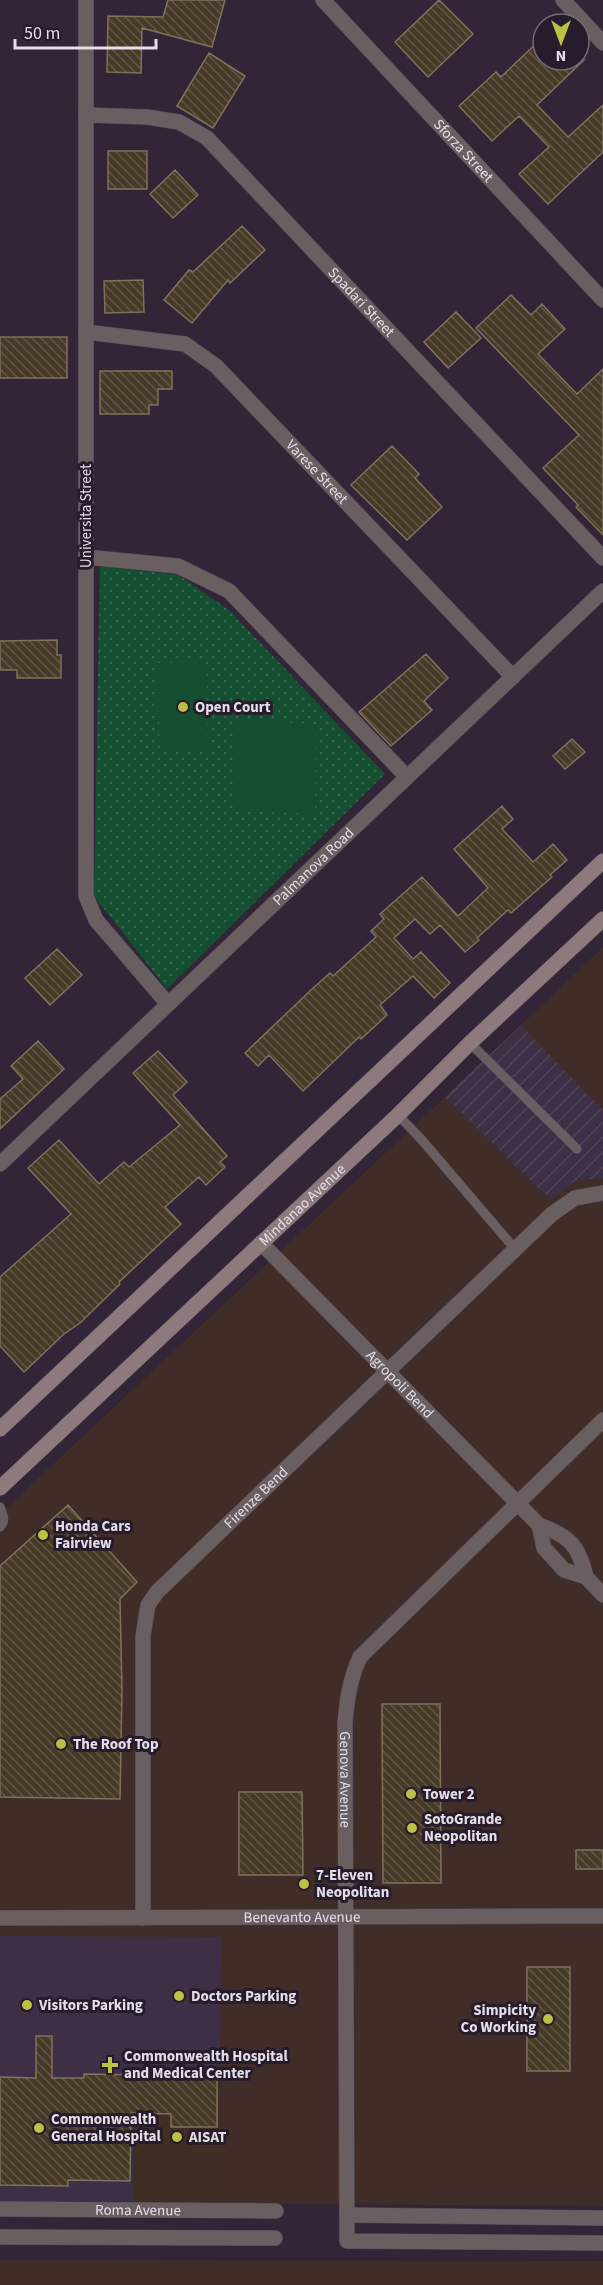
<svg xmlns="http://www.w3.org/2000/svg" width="603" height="2285" font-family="'Source Sans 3',sans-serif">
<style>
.commercial{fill:#402d28}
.industrial{fill:url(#industrial-furrows)}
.education{fill:#3e2e24}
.built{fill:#3d3046}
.grass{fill:url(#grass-dots)}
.garden{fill:#154f31}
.building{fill:url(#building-back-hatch);stroke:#7e725d;stroke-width:1.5}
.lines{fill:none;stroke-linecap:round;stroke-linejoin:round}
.lane-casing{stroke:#4e4353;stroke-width:10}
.street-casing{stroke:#4e4353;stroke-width:16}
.secondary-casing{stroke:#4e4353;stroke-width:16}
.lane{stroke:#695e60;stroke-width:9}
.street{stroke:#695e60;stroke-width:15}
.secondary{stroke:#8d7a7d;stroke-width:15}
.poi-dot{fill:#bcc044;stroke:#271c2c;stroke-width:2}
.labels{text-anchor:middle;stroke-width:6;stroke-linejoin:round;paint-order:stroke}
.street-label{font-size:15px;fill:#e5dee9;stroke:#271c2c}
.poi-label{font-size:15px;font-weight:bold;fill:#e5dee9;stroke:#271c2c;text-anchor:start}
</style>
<defs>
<pattern id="industrial-furrows" width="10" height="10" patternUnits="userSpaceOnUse" patternTransform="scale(1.5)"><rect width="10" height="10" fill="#3d3046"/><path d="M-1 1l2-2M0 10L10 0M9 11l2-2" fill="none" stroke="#504458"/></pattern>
<pattern id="grass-dots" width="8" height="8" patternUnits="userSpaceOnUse" patternTransform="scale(1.5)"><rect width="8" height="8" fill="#154f31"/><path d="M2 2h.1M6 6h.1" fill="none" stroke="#37684f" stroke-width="1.8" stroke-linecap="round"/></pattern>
<pattern id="building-back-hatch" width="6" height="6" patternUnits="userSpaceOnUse" patternTransform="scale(1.5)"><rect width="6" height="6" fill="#473b28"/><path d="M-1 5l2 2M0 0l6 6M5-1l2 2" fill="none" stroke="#615747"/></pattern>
</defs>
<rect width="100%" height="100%" fill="#312537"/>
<path class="commercial" d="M603 947V2206L0 2202V1514L445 1097Z
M0 2260 603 2261V2285H0Z"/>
<path class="industrial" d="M521 1025 603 1110V1179H587L573 1182 551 1200 445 1097Z"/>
<path class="education" d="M134 2073 220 2074 222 2202 133 2201Z"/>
<path class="built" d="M0 1936 221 1937 220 2074H134L133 2201 0 2202Z"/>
<path class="grass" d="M100 566 178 575 229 610 385 774 167 989 94 896Z"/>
<path class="garden" d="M206 662 208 750 160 751 157 663Z
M233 720 316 724 315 814 234 811Z"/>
<path class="building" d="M168 0H225L212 47 142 28 141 73 107 72 108 16 163 17Z
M439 0 473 34 428 77 395 42Z
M543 37V60H584L537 105 568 137 603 105V152L548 204 519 174 549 147 519 116 492 141 459 106 496 72 501 77Z
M209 53 245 76 213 128 177 106Z
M108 151H147V189H108Z
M175 170 198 195 173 218 150 194Z
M242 226 265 250 230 283 228 280 192 323 164 300 189 270 193 272Z
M143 280 144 312 105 313 104 281Z
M511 295 531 315 542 304 565 329 538 354 577 394 603 369V535L576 507 578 505 543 468 579 435 476 328Z
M456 312 481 338 448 368 424 342Z
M0 337H67V378H0Z
M100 371H172V389H158V405H149V414H100Z
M392 446 419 474 415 478 442 507 407 540 351 485Z
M57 640V655H61V678H17V670H0V641Z
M426 654 448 678 424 701 432 710 391 746 359 712Z
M572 739 585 752 565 769 553 756Z
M502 806 513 819 502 829 533 862 553 844 567 860 550 875 552 877 511 913 508 910 477 938 479 940 465 952 440 925 430 934 415 919 394 938 413 959 421 952 450 983 434 998 413 976 380 1005 387 1015 361 1039 359 1037 303 1091 269 1055 258 1066 245 1053 311 990 330 973 333 976 376 937 371 931 384 919 380 914 422 877 458 916 488 888 454 849Z
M57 949 82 975 50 1005 25 978Z
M38 1041 64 1069 0 1129V1099L23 1079 11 1066Z
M158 1051 187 1082 173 1095 227 1156 220 1162 225 1167 206 1185 199 1177 165 1207 181 1224 119 1282 120 1284 80 1323 64 1334 24 1372 0 1346V1277L71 1214 28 1168 59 1140 99 1184 124 1162 129 1167 180 1125 133 1073Z
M68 1505 137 1582 120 1599 122 1692 120 1799 0 1797V1566Z
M382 1704H440L441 1883H383Z
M239 1792H302L303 1875H239Z
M576 1850H603V1869H576Z
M527 1967H570V2071H527Z
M36 2036H52V2078H84V2074L217 2076V2127H171V2114L131 2113 130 2181 68 2180V2186L0 2185V2077L36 2078Z"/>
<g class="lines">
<defs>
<path id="lane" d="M470 1043 577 1149
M398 1115 421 1139 515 1249
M0 1507C3 1515 6 1521 0 1527"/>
<g id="street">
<path d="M86 0V896L96 920 168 1004"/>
<path id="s1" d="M323 0 603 300"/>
<path d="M563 0 603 43"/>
<path id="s2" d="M86 115 147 117 179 122 207 138 603 558"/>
<path id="s3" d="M86 332 185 344 216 366 513 677"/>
<path d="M86 557 178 566 229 591 407 777"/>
<path id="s4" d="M0 1164 603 591"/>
<path id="s5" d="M261 1243 539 1525C569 1536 579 1545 586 1577"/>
<path id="s6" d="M603 1420 360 1657C350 1679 347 1699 345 1723L347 2241 603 2243"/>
<path d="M539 1525 544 1548 564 1570 586 1577 603 1595"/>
<path id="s7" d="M0 1918 603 1916"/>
<path id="s8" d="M143 1918V1636L148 1605 157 1592 552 1214 575 1198 603 1193"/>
<path id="s9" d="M0 2209 276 2211"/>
<path d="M347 2215 603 2218"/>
<path d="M0 2237 275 2238"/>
</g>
<g id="secondary">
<path d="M0 1429 603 861"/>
<path id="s10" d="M0 1488 398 1115 470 1043 603 919"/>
</g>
</defs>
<use href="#lane" class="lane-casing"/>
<use href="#street" class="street-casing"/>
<use href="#secondary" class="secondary-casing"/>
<use href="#lane" class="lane"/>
<use href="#street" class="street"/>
<use href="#secondary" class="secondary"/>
</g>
<g class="poi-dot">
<circle cx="183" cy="707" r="6"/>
<circle cx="43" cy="1535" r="6"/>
<circle cx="61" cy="1744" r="6"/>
<circle cx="411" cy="1794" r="6"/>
<circle cx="412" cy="1828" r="6"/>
<circle cx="304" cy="1884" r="6"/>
<circle cx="179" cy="1996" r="6"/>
<circle cx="27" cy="2005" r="6"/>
<circle cx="548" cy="2019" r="6"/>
<path d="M107 2056h6v6h6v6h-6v6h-6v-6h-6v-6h6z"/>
<circle cx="39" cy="2128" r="6"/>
<circle cx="177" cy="2137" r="6"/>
</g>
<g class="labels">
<g class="street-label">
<text dy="5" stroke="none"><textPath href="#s1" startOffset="206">Sforza Street</textPath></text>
<text dy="5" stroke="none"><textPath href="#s2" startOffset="351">Spadari Street</textPath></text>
<text dy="5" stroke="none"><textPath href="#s3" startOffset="284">Varese Street</textPath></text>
<text transform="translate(86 516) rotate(-90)" y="5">Universita Street</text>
<text dy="5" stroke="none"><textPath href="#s4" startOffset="432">Palmanova Road</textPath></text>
<text dy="5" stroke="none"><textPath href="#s10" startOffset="414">Mindanao Avenue</textPath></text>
<text dy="5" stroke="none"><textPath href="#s5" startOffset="198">Agropoli Bend</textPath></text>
<text dy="5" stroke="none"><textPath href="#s8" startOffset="466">Firenze Bend</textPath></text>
<text dy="5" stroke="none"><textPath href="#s6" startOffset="464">Genova Avenue</textPath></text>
<text dy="5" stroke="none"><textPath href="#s7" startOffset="302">Benevanto Avenue</textPath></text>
<text dy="5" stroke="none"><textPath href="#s9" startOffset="138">Roma Avenue</textPath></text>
</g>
<g class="poi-label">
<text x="195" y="712">Open Court</text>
<text x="55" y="1531">Honda Cars<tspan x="55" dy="17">Fairview</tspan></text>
<text x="73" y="1749">The Roof Top</text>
<text x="423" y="1799">Tower 2</text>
<text x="424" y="1824">SotoGrande<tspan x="424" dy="17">Neopolitan</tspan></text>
<text x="316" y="1880">7-Eleven<tspan x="316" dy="17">Neopolitan</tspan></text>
<text x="191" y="2001">Doctors Parking</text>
<text x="39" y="2010">Visitors Parking</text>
<text x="536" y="2015" text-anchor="end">Simpicity<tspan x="536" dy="17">Co Working</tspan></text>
<text x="124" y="2061">Commonwealth Hospital<tspan x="124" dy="17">and Medical Center</tspan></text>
<text x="51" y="2124">Commonwealth<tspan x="51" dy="17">General Hospital</tspan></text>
<text x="189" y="2142">AISAT</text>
</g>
</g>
<g transform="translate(561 42) rotate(180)"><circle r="28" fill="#271c2c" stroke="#736a78" stroke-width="1.5"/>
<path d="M0-4.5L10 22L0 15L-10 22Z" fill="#bcc044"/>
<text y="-9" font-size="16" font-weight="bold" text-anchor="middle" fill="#e5dee9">N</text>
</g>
<path d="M15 39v9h141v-9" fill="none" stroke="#e5dee9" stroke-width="3"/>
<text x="24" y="39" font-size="18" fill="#e5dee9" stroke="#271c2c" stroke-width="4.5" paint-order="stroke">50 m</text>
</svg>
